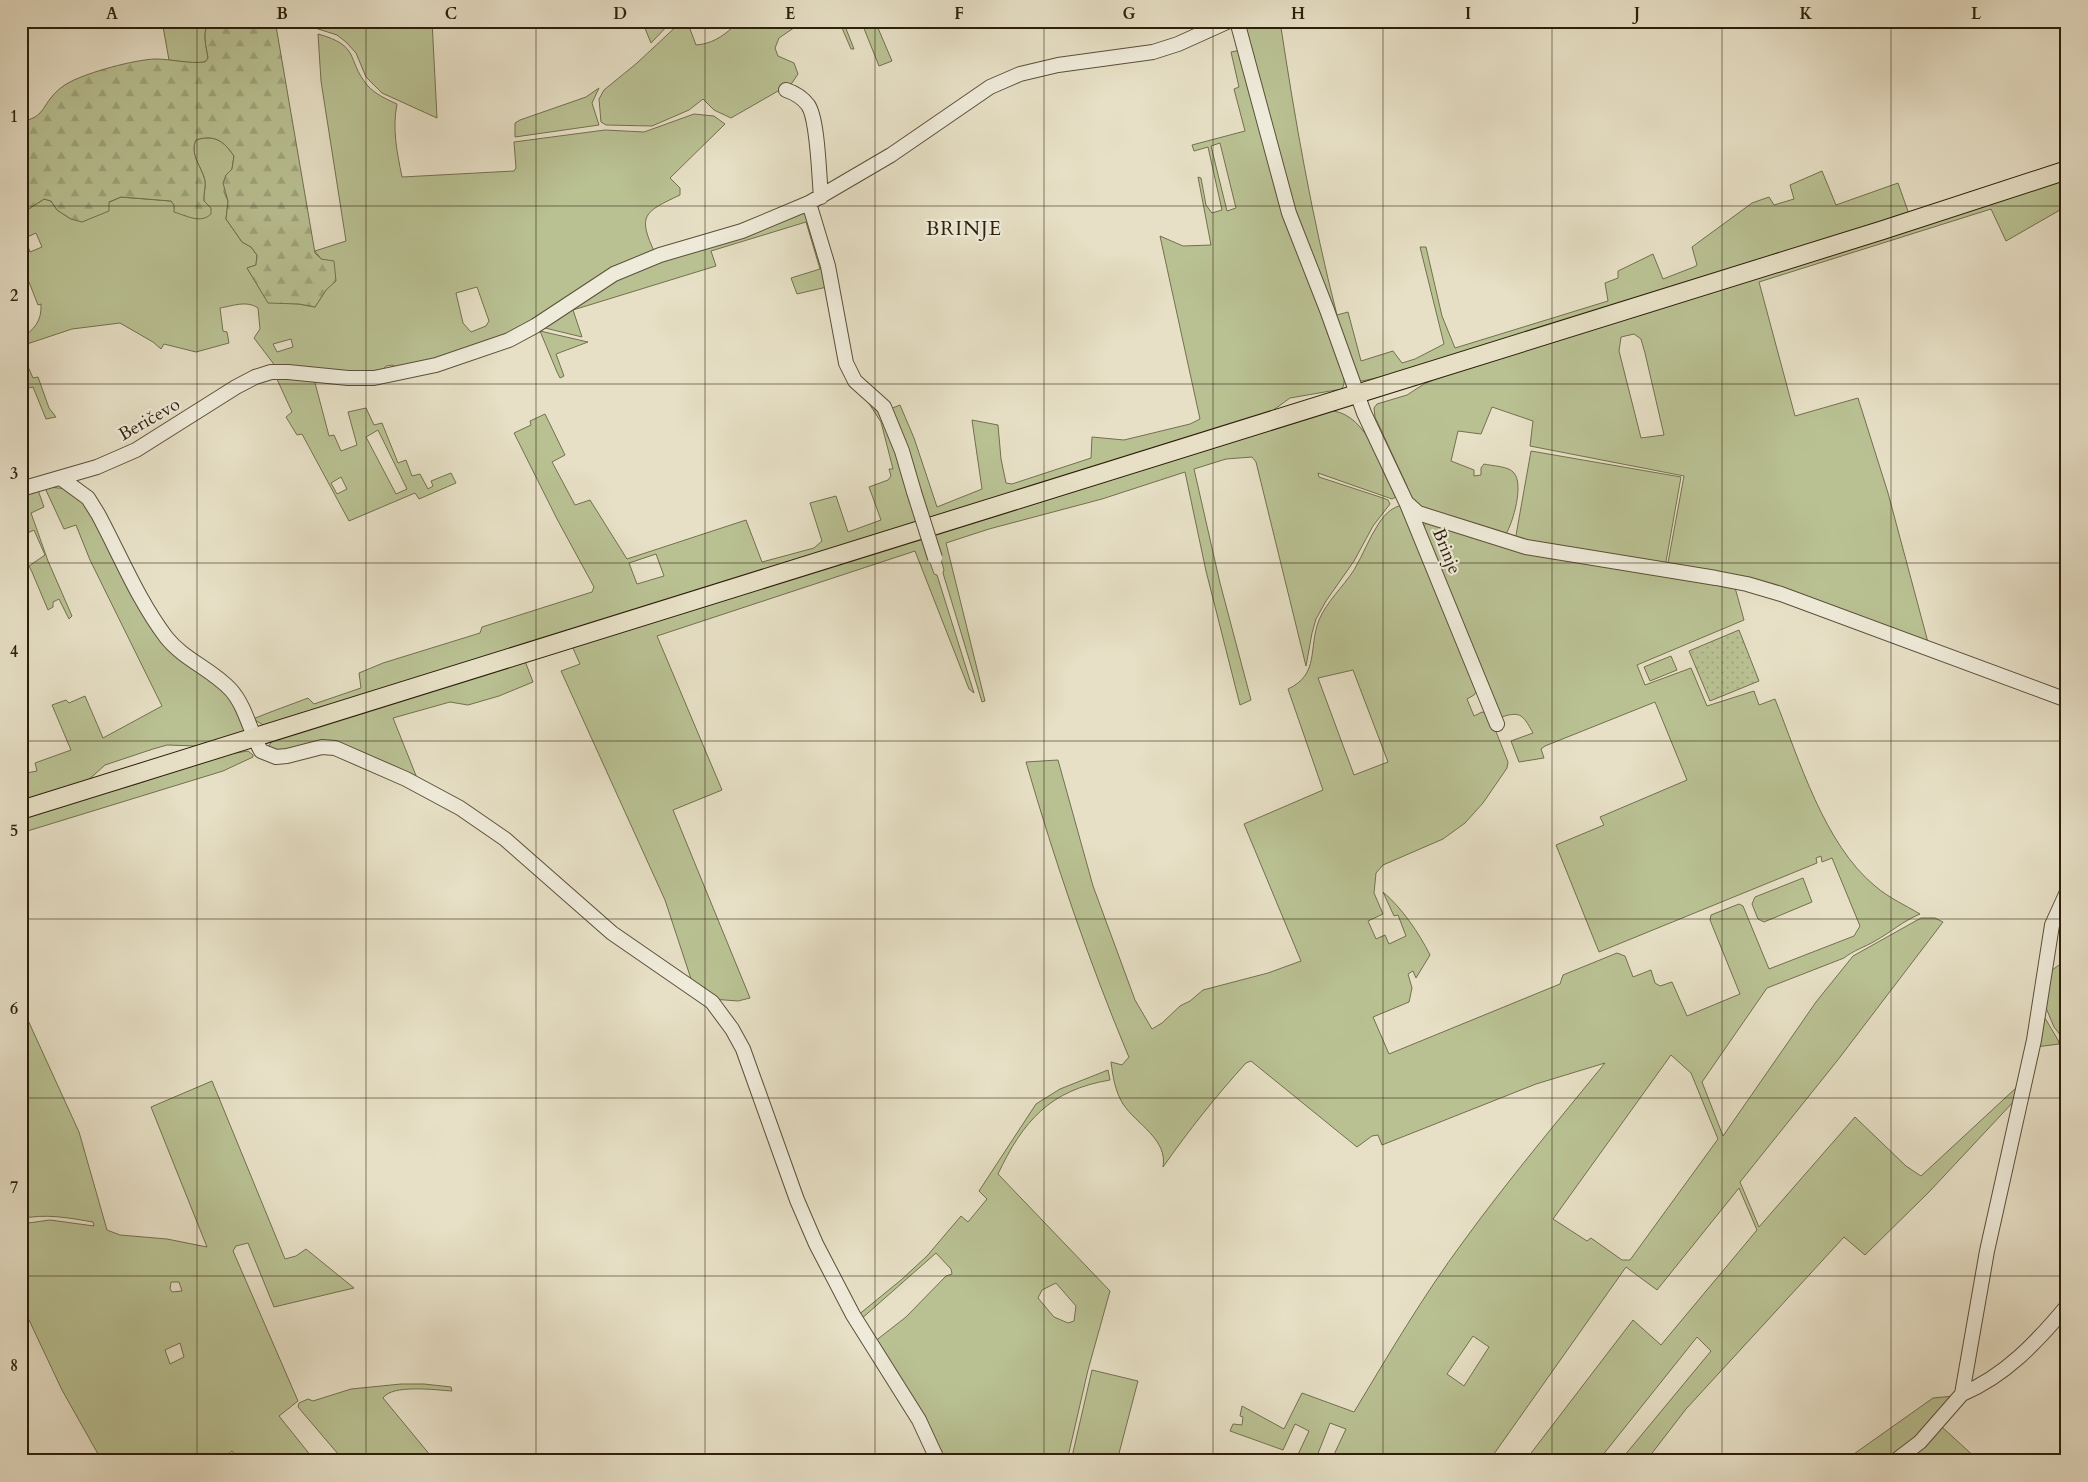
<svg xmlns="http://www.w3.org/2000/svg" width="2088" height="1482" font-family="Cardo,serif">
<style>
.green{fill:#b9c193;stroke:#73704f;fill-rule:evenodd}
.forest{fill:url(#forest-firs);stroke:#73704f}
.park{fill:url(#park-dots);stroke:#73704f}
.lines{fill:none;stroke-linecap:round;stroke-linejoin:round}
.minor-casing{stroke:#5c4f3a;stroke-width:16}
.major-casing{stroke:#2d1f0b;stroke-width:20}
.minor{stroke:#efebda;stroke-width:14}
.major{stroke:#e7e0c6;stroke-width:18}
.minor-bridge-casing{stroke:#5c4f3a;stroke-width:16;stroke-linecap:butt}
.minor-bridge{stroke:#efebda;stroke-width:14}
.grid{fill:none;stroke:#2d1f0b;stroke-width:1;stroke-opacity:0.55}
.labels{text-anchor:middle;stroke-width:4.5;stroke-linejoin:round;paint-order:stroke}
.street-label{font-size:18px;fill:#2d1f0b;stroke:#efebda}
.quarter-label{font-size:20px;letter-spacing:1px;fill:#2d1f0b;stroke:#efebda}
.neatline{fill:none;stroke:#2d1f0b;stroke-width:2}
.grid-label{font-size:16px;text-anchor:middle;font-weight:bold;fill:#2d1f0b}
</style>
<defs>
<pattern id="forest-firs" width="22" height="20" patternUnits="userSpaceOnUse" patternTransform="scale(1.25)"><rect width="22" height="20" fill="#b9c193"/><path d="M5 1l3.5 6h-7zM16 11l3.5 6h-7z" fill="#9fa57d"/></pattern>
<pattern id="park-dots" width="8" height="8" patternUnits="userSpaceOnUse" patternTransform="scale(1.25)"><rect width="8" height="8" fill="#b9c193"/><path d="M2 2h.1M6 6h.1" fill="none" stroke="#9fa57d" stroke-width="1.8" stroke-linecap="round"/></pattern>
</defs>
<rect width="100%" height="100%" fill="#e7e0c6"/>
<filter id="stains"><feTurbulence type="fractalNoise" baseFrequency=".004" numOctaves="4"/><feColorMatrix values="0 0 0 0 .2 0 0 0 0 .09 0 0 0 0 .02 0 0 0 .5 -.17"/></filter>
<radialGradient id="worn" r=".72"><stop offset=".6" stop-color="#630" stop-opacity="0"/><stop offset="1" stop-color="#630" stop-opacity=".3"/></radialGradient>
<path class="green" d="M162 21H209C202 33 206 45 208 58L205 62 194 63 169 60Z
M314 21H432L437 118 382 93 366 77 356 53 346 42 337 35 315 28Z
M642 21H672L651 43Z
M682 21H687L696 45C711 44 722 37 733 27L730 21H804L779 38 775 48 778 56 794 63 798 74 792 83 731 118 714 110 703 99 689 110 652 126 606 125 601 122 599 99 604 90 637 63Z
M839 21H843L854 49H851Z
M861 21H875L892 61 879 66Z
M1245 21H1280C1295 120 1312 218 1337 315L1348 312 1361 361 1393 351 1402 363 1415 359 1444 344 1420 247H1426L1442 316 1455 348 1608 301 1605 283 1618 278V271L1653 254 1663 279 1694 267 1697 265 1692 247 1752 203 1769 197 1774 205 1794 199 1790 185 1822 171 1836 205 1898 183 1909 214 1386 376 1362 381 1359 380 1293 212 1244 22Z
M318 34C361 46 346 59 367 85 375 94 386 99 397 104 392 129 397 152 402 177L514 171 516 168 514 142 605 130 644 132 694 114 714 116 725 124 670 178 680 188V195C644 212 637 215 655 253L530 324 486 344 398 369 393 365 386 366 380 373 354 375 276 367 254 338 260 329 258 308C246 300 233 306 220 308L223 331 227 332 229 343 196 352 164 344 161 349 153 342 120 323 72 329 21 346V338C34 330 42 321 41 304L38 305 29 282 21 277V214L44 199 51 201 57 210 71 219 121 197 171 201 174 205 204 201C203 195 206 187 205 181 202 167 189 154 196 140 214 134 224 141 234 156L232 169 226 175 224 192 228 201 226 219 242 242 251 247 257 255 256 265 247 268 268 302 299 304 315 307 326 290 321 259 315 251 346 241 321 81ZM36 233 42 247 30 252 25 238ZM477 287 489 321 486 326 471 332 463 323 456 293ZM291 339 293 347 277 352 273 344Z
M1241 50 1328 335C1338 344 1349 377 1342 389L1290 398 1268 414 930 520 890 409 900 405 914 438 937 507 982 489 972 420 998 425 1001 459 1006 483 1012 484 1091 458 1092 437 1124 440 1190 424 1200 419 1160 236 1183 246 1211 245 1198 177 1201 178 1206 205 1212 213 1222 210 1208 147 1194 151 1192 145 1245 131 1234 89 1239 87 1231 52ZM1220 143 1236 208 1227 211 1211 146Z
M599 88 592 103 599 125 515 137V123L520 120 586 97Z
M2067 178V206L2006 241 1991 209 1759 282 1795 416 1858 398 1888 493 1929 646 1872 626 1667 568 1684 476 1530 446 1533 421 1492 407 1481 434 1458 431 1451 461 1474 470V476L1481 475V468L1484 464C1492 466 1509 466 1514 473 1524 485 1513 522 1506 534L1423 509 1411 499 1407 486 1375 417 1374 408 1377 404 1407 395 1424 384 1454 371 1545 342 1645 314ZM1634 334 1641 339 1645 353 1664 435 1641 438 1619 351 1621 337Z
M806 211 831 286 797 294 791 278 820 269 806 222 711 251 716 266 573 310 582 337 541 327 637 268Z
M540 331 588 342 556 354 564 376 560 378 557 372Z
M21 351 33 378 38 377 49 408 56 417 46 419 33 387 21 390Z
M276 377 314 379 329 436 334 435 341 451 357 445 348 412 366 408 374 425 382 423 398 463 406 460 412 476 420 474 428 489 433 486 431 481 451 473 456 483 419 499 415 493 349 521 302 434 297 435 286 417 292 412ZM378 430 407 489 396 494 366 437ZM341 477 347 489 337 494 331 483Z
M866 399 884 413 918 524 265 726 253 719C272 711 290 705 308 698L314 704 361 688 359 673 383 663 480 633 482 627 592 592 594 587 557 519 514 433 531 425 530 421 545 414 565 455 552 462 575 505 590 500 627 559 746 520 762 562 814 548 822 541 810 503 836 496 848 532 881 520 869 487 888 480 891 476 889 469H893L881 422ZM656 554 664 576 637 584 629 563Z
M1333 411C1367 415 1383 469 1396 497L1392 499 1318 473 1319 477 1383 498 1388 500 1390 504 1373 526 1354 561 1326 601 1316 619 1312 633 1306 666 1256 462 1252 457 1226 459 1194 469 1220 583 1251 700 1240 705 1206 571 1185 472 1102 499 989 529 946 543 985 701 982 702 943 573 944 570 934 535Z
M1531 451 1681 477 1665 567 1515 541Z
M49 487 68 489 80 495 141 604 230 695 245 728 243 734 197 746 167 745 153 749 105 765 85 783 21 803V774L37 771 35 763 71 750 52 705 66 700 69 703 85 696 103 738 162 706 90 560 76 525 64 529 45 488Z
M38 490 44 507 31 513 48 561 72 616 69 619 59 599 53 602V607L48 610 32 572 29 566 45 555 34 530 21 536V494Z
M1403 505 1478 689 1474 695 1467 699 1474 716 1482 712 1489 714 1508 762 1507 768 1483 803 1465 823 1443 839 1383 865 1376 873 1374 893 1383 914 1368 921 1376 939 1385 935 1389 944 1406 936 1398 915 1394 916 1383 892C1402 908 1419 933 1430 955L1416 978 1413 971 1408 974 1412 988 1409 1002 1373 1017 1389 1054 1560 984 1563 975 1617 953 1625 956 1633 977 1651 970 1655 983 1660 986 1672 982 1687 1016 1740 994 1710 920 1711 915 1739 904 1743 906 1769 969 1854 936 1860 926 1832 858 1822 862 1821 856 1816 858 1817 863 1599 952 1556 845 1604 825 1600 817 1687 780 1655 702 1545 746 1541 749 1544 758 1519 762 1511 741 1533 733C1522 713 1520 711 1498 718L1422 530 1426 523 1432 521 1734 584 1744 620 1637 665 1645 685 1691 668 1707 706 1754 691 1759 705 1775 699C1799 759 1824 844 1875 886 1889 898 1905 905 1920 914 1903 921 1891 932 1875 941 1865 947 1854 950 1844 958L1767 988 1702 1082 1723 1136 1816 1002 1853 956 1921 918H1935L1943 922 1837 1061 1740 1182 1759 1227 1855 1117 1906 1166 1921 1176 2017 1087 2016 1099 1929 1192 1865 1255 1844 1237 1686 1409 1646 1461H1620L1711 1351 1697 1337 1598 1461H1525L1633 1320 1661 1345 1757 1230 1739 1188 1657 1290 1626 1267 1489 1461H1331L1346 1429 1330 1423 1315 1461H1295L1309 1431 1295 1424 1283 1450 1230 1431 1233 1424 1242 1425 1243 1417 1240 1416 1242 1406 1284 1429 1302 1393 1354 1412C1389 1354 1423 1296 1463 1242 1508 1180 1557 1122 1605 1063L1536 1084 1382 1145 1378 1135 1372 1136 1357 1147 1251 1061 1246 1063C1216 1096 1189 1130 1163 1167 1168 1139 1136 1124 1123 1104 1115 1091 1113 1077 1111 1062L1122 1065 1129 1057 1128 1055C1088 959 1055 862 1026 762L1058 760 1093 886 1135 1000 1152 1029 1162 1023 1180 1006 1190 1001 1203 990 1268 973 1301 961 1244 824 1323 790 1288 689C1320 674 1308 648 1319 620 1327 601 1343 587 1354 570 1363 555 1369 538 1379 523 1385 514 1392 507 1403 505ZM1353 670 1388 762 1354 775 1318 678ZM1671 1055 1691 1073 1718 1139 1630 1260H1622L1591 1238 1587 1241 1553 1219ZM1473 1336 1489 1347 1464 1386 1447 1374Z
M922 539 934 574 937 575 974 693 969 689 915 551 657 636 722 790 673 810 750 998 738 1001 712 999 693 985 665 900 561 671 580 664 572 646Z
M1671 656 1677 670 1650 681 1644 667Z
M525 661 533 682 499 696 468 705 450 702 393 718 419 783 340 746 281 754 267 749 272 741Z
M248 751 253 755V757L223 771 21 833V817L137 784 224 755Z
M1803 878 1812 902 1764 922 1758 919 1752 904 1755 897Z
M2067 959V1044L2054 1027 2044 1003 2047 974Z
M21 1005 79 1132 107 1230 120 1235 167 1239 207 1247 151 1107 212 1081 285 1259 296 1256 306 1249 354 1288 274 1307 248 1243 236 1246 233 1251 298 1401 279 1416 315 1461H241L232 1451 220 1461H102L62 1390 21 1303V1224L50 1220 94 1226 93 1222C70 1218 44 1213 21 1219ZM171 1282H179L182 1291 172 1292 170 1289ZM180 1343 184 1357 170 1364 165 1350Z
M2042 1013 2058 1040 2059 1044 2036 1047Z
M1108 1070 1110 1080C1050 1090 1023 1121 998 1174L1110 1291 1088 1370 1067 1461H942L874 1342 906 1317 946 1276 952 1274 951 1269 936 1253 860 1320 857 1316 901 1280 927 1256 961 1216 968 1222 987 1199 979 1191 1036 1104 1060 1089ZM1056 1283 1076 1306 1074 1321 1068 1323 1054 1317 1038 1298 1042 1290Z
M1092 1370 1138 1381 1117 1461H1071Z
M401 1384H424L451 1387 452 1391C436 1390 392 1384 383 1398L435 1461H344L298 1407 299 1403 308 1399 313 1401 351 1389Z
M1954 1396 1946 1409 1889 1461H1844L1933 1398Z
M1942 1427 1979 1461H1926L1920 1456 1915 1461H1903Z"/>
<path class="forest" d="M209 21C232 21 253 31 276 26L315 253 321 259 334 261 336 281 326 290 315 307 299 304 268 303 247 268 256 265 257 255 251 247 242 242 226 219 228 201 223 183 226 175 232 169 234 156C224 141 214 134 196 140 189 154 202 167 205 181 206 187 203 195 204 201L211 208V214C201 224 187 216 174 212V205L171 201 121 197 109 202V211L82 222 71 219 57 210 51 201 44 199 21 214V122C26 121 31 119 35 117 43 112 45 105 50 99 55 92 62 86 70 82 89 72 133 60 155 59 172 59 188 64 205 62L208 58C206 45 202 33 209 21Z"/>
<path class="park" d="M1739 630 1759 681 1710 701 1689 651Z"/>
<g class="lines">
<defs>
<path id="minor" d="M1237 21 1289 213 1327 310 1364 413 1407 504 1497 724
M786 90C795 93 802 97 808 105 818 119 819 177 821 197
M809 203 828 266 846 363 855 381 884 407 902 451 914 492
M62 479 88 498 98 514C120 555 138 600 166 637 184 660 212 669 231 690 246 707 250 732 261 751L276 757 287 756 322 747 335 748 406 779 460 808 505 839 612 933 712 1002 732 1029 743 1049 797 1200 816 1244 853 1315 919 1420 938 1461
M21 489 97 467 136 450 236 387 255 377 271 372H288L348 378H374L436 365 509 340 535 326 614 274 660 255 742 231 809 203 891 155 990 87 1020 74 1058 65 1153 52 1178 44 1229 21
M1408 504 1418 513 1526 547 1716 578 1747 584 1781 594 2067 700
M1962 1394C2005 1376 2037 1342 2067 1306
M1895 1461 1920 1442 1962 1394 1987 1251 2034 1040 2052 925 2067 892"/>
<path id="major" d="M21 810 1883 230 2067 170"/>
</defs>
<use href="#minor" class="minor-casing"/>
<use href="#major" class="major-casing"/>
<use href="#minor" class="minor"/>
<use href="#major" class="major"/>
<defs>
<path id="minor-bridge" d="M914 492 935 558"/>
</defs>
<use href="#minor-bridge" class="minor-bridge-casing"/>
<use href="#minor-bridge" class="minor-bridge"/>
</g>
<path class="grid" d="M197 21V1461M366 21V1461M536 21V1461M705 21V1461M875 21V1461M1044 21V1461M1213 21V1461M1383 21V1461M1552 21V1461M1722 21V1461M1891 21V1461M21 206H2067M21 384H2067M21 563H2067M21 741H2067M21 919H2067M21 1098H2067M21 1276H2067"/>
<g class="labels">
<g class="street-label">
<text transform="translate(149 419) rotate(-30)" y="6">Beričevo</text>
<text transform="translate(1447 551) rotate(68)" y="6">Brinje</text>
</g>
<g class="quarter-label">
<text x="964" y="235">BRINJE</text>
</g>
</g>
<rect width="2088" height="1482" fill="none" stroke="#e7e0c6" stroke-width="55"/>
<rect x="28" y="28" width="2032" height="1426" class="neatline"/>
<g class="grid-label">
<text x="112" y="19">A</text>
<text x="282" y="19">B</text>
<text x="451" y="19">C</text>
<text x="620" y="19">D</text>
<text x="790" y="19">E</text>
<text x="959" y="19">F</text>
<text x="1129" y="19">G</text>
<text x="1298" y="19">H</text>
<text x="1468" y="19">I</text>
<text x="1637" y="19">J</text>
<text x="1806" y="19">K</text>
<text x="1976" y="19">L</text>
<text x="14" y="122">1</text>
<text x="14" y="301">2</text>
<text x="14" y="479">3</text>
<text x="14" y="657">4</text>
<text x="14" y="836">5</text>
<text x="14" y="1014">6</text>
<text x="14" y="1193">7</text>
<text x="14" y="1371">8</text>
</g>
<rect width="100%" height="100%" filter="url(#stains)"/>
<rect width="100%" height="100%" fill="url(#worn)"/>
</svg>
